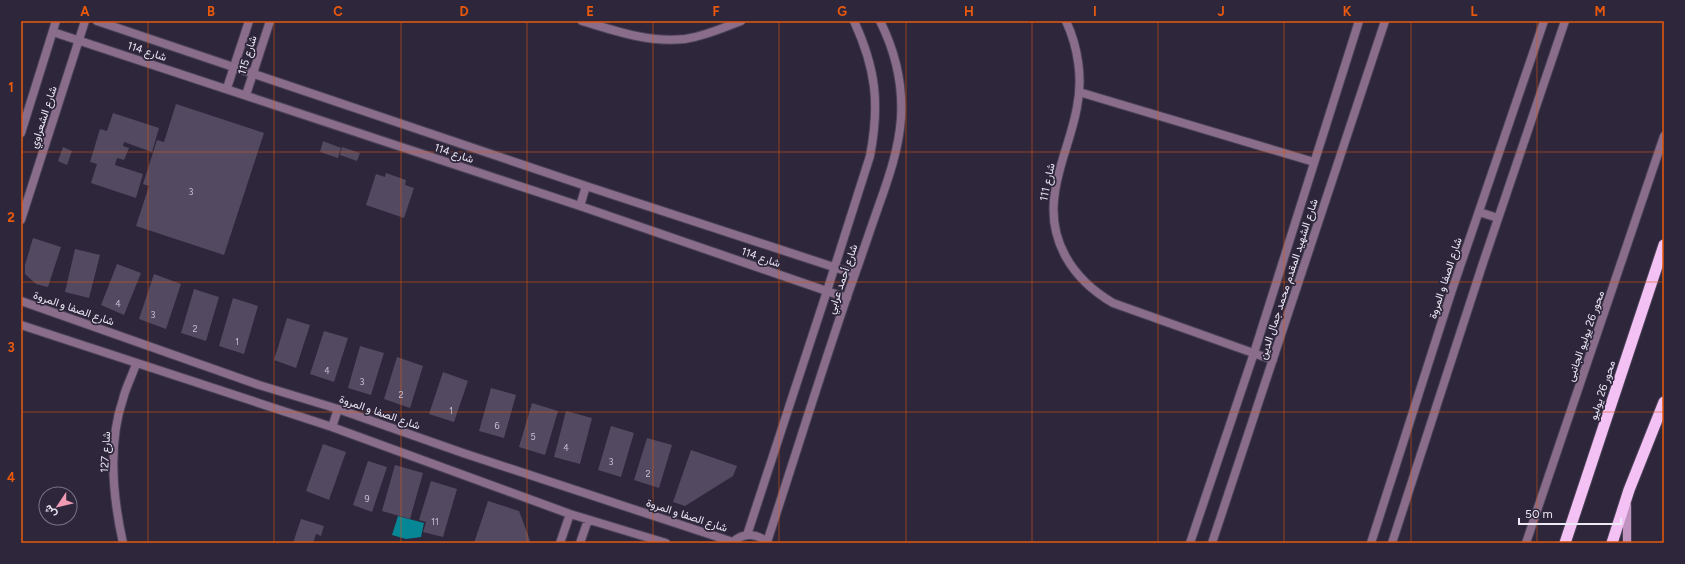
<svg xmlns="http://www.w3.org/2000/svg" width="1685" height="564" font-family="Figtree,Vazirmatn,sans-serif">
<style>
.water{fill:#078695}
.building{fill:#534a61}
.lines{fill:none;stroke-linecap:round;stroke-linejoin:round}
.minor-casing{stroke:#494155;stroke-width:10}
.tertiary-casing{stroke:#494155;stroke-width:10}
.secondary-casing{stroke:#494155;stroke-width:10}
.trunk-casing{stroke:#494155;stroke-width:13}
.minor{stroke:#896d8a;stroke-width:8}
.tertiary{stroke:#896d8a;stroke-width:8}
.secondary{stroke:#bf92c0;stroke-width:8}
.trunk{stroke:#f3c1f4;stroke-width:11}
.grid{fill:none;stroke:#e8590c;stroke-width:1;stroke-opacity:0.55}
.labels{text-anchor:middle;stroke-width:3.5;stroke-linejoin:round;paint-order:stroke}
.number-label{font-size:9px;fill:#c6c0d1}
.street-label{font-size:11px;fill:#ede8f6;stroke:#2e263b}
.neatline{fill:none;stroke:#e8590c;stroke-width:1.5}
.grid-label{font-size:13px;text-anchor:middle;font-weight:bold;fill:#e8590c}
</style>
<rect width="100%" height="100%" fill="#2e263b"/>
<path class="water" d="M398 516 424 523 421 537 406 539 392 535Z"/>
<path class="building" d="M176 104 264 133 224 255 136 226 149 186 143 184 157 140 164 142Z
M113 113 159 128 152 152 124 142 123 146 129 148 124 160 117 158 115 165 143 174 136 198 91 183 97 164 90 162 100 129 107 131Z
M323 141 341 148 338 158 320 152Z
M63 147 72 151 67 165 58 161Z
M342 147 360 153 357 161 340 155Z
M386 173 406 180 405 185 414 188 404 218 366 205 376 174 385 177Z
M33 238 61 247 48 287 36 284 25 274V265Z
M75 249 100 255 89 298 65 292Z
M117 264 141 273 124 315 101 305Z
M154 274 181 284 166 329 139 319Z
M194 289 219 297 206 341 181 333Z
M233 298 258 306 244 354 219 346Z
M287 318 310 325 296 368 274 360Z
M324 331 348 338 334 382 310 374Z
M360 346 384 353 371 395 348 388Z
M397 357 423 366 410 408 384 399Z
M443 372 468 381 454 422 429 414Z
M491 388 516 395 504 438 479 431Z
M532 403 558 411 545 455 519 447Z
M566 411 592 418 580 464 554 457Z
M611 426 634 433 621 477 598 470Z
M647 438 672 445 659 488 634 480Z
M323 444 346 452 329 500 306 491Z
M691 450 737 466 733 476 685 506 673 502Z
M368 461 387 467 372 512 353 505Z
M395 465 423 473 410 519 382 511Z
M431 481 457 489 443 537 423 532 426 522 419 520Z
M488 501 519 511 531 543H474Z
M301 519 324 526 321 536 316 534 313 543H293Z"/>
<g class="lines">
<defs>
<path id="minor" d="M97 21 586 186 855 274
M582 21C616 31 649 43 685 39 705 36 723 28 741 21
M1066 21C1078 47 1083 78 1077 107 1072 136 1059 163 1055 192 1047 240 1072 279 1113 303L1273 360
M53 32 580 206 847 298
M227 88 249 21
M1079 92 1314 162
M246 95 270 21
M21 133 56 21
M580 206 586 186
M1479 212 1498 218
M21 220 85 21
M21 301 259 385 338 409 463 453 733 542
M21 325 332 427 570 514 666 543
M332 427 338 409
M747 535 827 291 870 156C880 104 876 69 854 21
M767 542C795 457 821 372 850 288 860 261 869 233 879 205 889 177 899 148 901 118 903 84 895 51 880 21
M123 543C113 498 108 443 123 399 126 387 132 376 136 364
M560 543 570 514
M580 543 588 520
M732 543C743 532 757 533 768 543
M1190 543 1254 353 1359 21
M1212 543 1385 21
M1371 543 1451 293 1544 21
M1392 543 1482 266 1565 21"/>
<path id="tertiary" d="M1526 543 1664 136"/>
<path id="secondary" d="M1627 543V506"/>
<path id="trunk" d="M1565 543 1664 245
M1612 543 1629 490 1664 402"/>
</defs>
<use href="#minor" class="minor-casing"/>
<use href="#tertiary" class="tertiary-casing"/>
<use href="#secondary" class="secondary-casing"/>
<use href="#trunk" class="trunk-casing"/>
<use href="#minor" class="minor"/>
<use href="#tertiary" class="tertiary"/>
<use href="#secondary" class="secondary"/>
<use href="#trunk" class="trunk"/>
</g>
<path class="grid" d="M148 21V543M274 21V543M401 21V543M527 21V543M653 21V543M779 21V543M906 21V543M1032 21V543M1158 21V543M1284 21V543M1411 21V543M1537 21V543M21 152H1664M21 282H1664M21 412H1664"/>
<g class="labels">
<g class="number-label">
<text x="191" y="195">3</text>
<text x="118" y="307">4</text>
<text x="153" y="318">3</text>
<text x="195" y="332">2</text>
<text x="237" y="345">1</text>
<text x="327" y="374">4</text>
<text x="362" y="385">3</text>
<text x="401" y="398">2</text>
<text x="451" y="414">1</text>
<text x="497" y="429">6</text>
<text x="533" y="440">5</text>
<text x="566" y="451">4</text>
<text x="611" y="465">3</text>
<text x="648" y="477">2</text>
<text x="367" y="502">9</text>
<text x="435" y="525">11</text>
</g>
<g class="street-label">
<text transform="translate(147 51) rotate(18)" y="4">شارع 114</text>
<text transform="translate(247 55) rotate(-73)" y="4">شارع 115</text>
<text transform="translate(43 117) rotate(-72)" y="4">شارع الشعراوي</text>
<text transform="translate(454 153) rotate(18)" y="4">شارع 114</text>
<text transform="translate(1047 182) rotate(-78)" y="4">شارع 111</text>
<text transform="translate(761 257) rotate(19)" y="4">شارع 114</text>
<text transform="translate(1445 278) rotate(-72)" y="4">شارع الصفا و المروة</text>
<text transform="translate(842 279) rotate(-71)" y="4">شارع أحمد عرابي</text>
<text transform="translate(1288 279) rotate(-72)" y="4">شارع الشهيد المقدم محمد جمال الدين</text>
<text transform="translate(74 308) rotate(19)" y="4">شارع الصفا و المروة</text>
<text transform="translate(1585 336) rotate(-71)" y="4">محور 26 يوليو الجانبى</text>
<text transform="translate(1602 390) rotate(-72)" y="4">محور 26 يوليو</text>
<text transform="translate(380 412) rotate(19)" y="4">شارع الصفا و المروة</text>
<text transform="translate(105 452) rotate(-87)" y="4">شارع 127</text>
<text transform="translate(687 515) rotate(18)" y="4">شارع الصفا و المروة</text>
</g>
</g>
<rect width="1685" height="564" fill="none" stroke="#2e263b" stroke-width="44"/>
<g transform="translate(58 506) rotate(235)"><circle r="19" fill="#2e263b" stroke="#7a7486"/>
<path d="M0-3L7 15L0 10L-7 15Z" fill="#f19ab3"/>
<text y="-6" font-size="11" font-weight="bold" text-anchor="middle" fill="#ede8f6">ش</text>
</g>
<path d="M1519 518v6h102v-6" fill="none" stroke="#ede8f6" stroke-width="2"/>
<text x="1525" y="518" font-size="12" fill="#ede8f6" stroke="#2e263b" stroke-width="3" paint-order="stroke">50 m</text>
<rect x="22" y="22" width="1641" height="520" class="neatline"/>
<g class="grid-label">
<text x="85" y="16">A</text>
<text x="211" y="16">B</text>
<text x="338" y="16">C</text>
<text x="464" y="16">D</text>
<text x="590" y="16">E</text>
<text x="716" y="16">F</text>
<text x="842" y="16">G</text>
<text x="969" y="16">H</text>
<text x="1095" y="16">I</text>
<text x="1221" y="16">J</text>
<text x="1347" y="16">K</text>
<text x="1474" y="16">L</text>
<text x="1600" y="16">M</text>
<text x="11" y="92">1</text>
<text x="11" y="222">2</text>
<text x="11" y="352">3</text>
<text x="11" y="482">4</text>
</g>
</svg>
